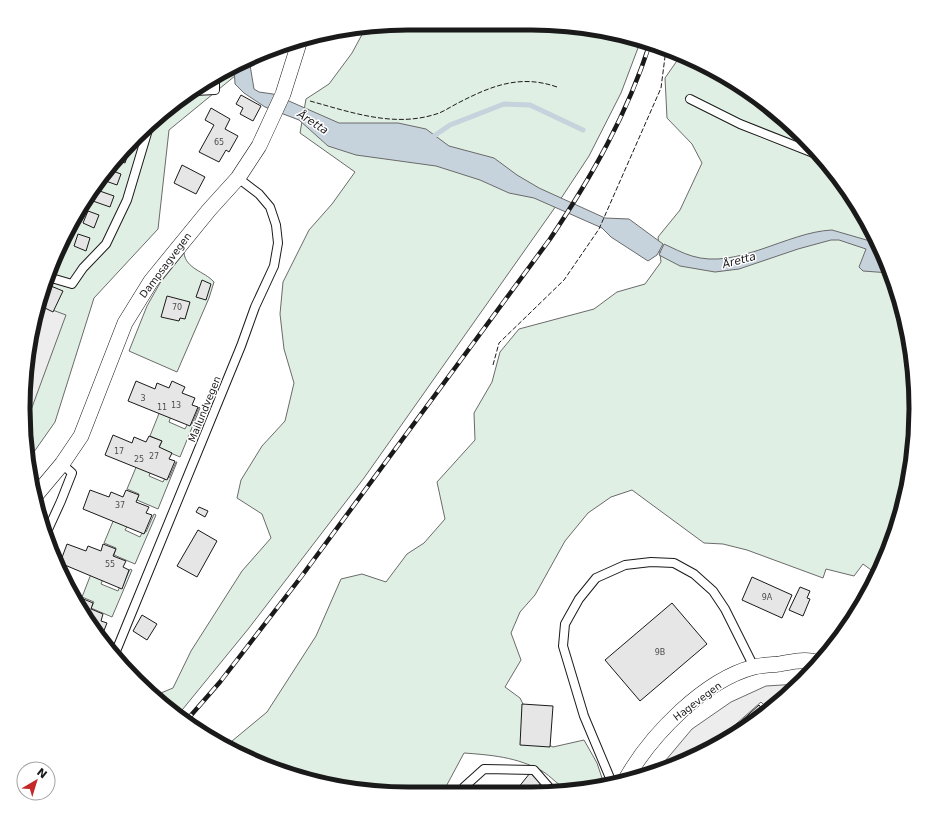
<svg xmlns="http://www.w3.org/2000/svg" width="939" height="817" font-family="'DejaVu Sans',sans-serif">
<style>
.green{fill:#e0efe3;stroke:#6a6a6a}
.parking{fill:#ededed;stroke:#6a6a6a}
.water{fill:#c6d2dc;stroke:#6a6a6a}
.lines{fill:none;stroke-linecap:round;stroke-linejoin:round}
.stream{stroke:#c6d2dc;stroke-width:5}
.building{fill:#e6e6e6;stroke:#1a1a1a}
.service-casing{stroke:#1a1a1a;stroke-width:10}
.minor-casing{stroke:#1a1a1a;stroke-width:16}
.service{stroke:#fff;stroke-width:8}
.minor{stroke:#fff;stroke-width:15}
.rail-casing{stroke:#1a1a1a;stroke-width:4.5}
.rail{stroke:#fff;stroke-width:3;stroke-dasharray:9;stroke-linecap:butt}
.fence{stroke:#1a1a1a;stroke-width:1;stroke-dasharray:5 2;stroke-linecap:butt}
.labels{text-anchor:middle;stroke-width:3;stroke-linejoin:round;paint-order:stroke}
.number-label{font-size:8px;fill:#4d4d4d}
.street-label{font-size:10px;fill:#1a1a1a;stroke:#fff}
.water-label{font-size:11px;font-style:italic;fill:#1a1a1a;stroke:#fff}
.rim{fill:none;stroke:#1a1a1a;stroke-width:5}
</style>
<rect width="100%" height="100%" fill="#fff"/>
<path class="green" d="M409 23 581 26 641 40 621 93 589 156 556 206 364 478 249 628 178 715 156 695 173 688 191 651 242 571 271 538 262 514 237 498 241 480 262 446 285 421 294 383 284 349 280 314 283 282 309 230 332 204 355 172 300 133 306 99 329 84 352 53 365 29Z
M263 53 169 130 158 229 94 298 55 422 29 459 24 433 30 334 52 261 103 174 155 119 238 63Z
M681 55 723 75 820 154 864 216 896 285 913 358 915 434 903 508 878 575 863 564 854 576 826 569 823 578 747 550 723 544 704 543 632 490 611 497 588 513 565 541 535 595 520 612 511 633 521 660 505 687 520 698 531 720 536 739 553 747 584 740 597 763 604 784 569 790C559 787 551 776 542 771 517 757 491 755 464 753L442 794H408L333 787 261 765 226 746 267 712 316 636 341 579 362 574 386 582 407 554 424 543 445 519 437 482 475 440 474 413 492 382 500 352 519 329 594 309 617 292 645 284 661 262 658 237 680 210 702 163 692 144 667 118 665 78Z
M184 253C186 269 204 271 214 282L209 298 177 372 129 351 147 306 160 283Z
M199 407 200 408 180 457 159 448 162 441 150 436 160 411 171 416 169 422 185 429 188 423 192 424Z
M176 462H177L158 509 137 500 139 494 127 489 137 465 151 470 149 476 163 482 166 476 169 478Z
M154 514 156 515 135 564 114 555 116 548 104 543 114 519 128 525 125 530 140 537 143 531 146 532Z
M130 569 132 570 112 617 91 608 94 602 82 597 91 574 103 579 101 584 118 591 120 586 122 587Z"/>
<path class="parking" d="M39 305 66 315 24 429 30 334Z
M798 684 785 698 769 710 761 702 719 739 721 743 655 773 692 729 731 702 766 686Z"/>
<path class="water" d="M249 59 254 89 259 92 273 94 339 123H398L426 129 449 146 494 158 517 175 539 188 605 218 629 219 663 244 657 255 648 261 611 237 602 228 534 198 509 193 480 180 436 166 356 155 328 146 299 120 265 107 244 93 235 84 234 66Z
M832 230 870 241 873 234 890 273 863 271 859 267 866 249 839 240H831L798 249 739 269 715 272 680 266 659 255 664 244C673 248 682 253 692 256 737 270 787 232 832 230Z"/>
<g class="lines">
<path class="stream" d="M431 138 450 125 504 104 530 105 583 130"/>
</g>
<path class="building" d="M241 95 261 106 253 121 240 114 243 108 236 104Z
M211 108 230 119 225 129 238 136 229 152 226 150 219 162 199 152 214 125 205 120Z
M125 150 129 151 125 163 116 160Z
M182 165 205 177 196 194 174 183Z
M107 169 121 174 117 185 100 179Z
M94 189 114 196 110 207 90 200Z
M88 211 99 215 94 228 83 223Z
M78 234 90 238 86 251 74 246Z
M202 280 211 284 206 300 196 297Z
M46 284 63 291 53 312 39 305Z
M167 296 190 302 185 319 180 318 179 321 161 317Z
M136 381 155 389 157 383 169 388 172 381 185 387 182 393 195 398 192 405 198 407 190 426 128 401Z
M113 435 132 443 134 437 146 442 149 436 162 441 159 447 172 453 169 459 175 461 167 480 105 455Z
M90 490 109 497 111 492 123 497 126 490 139 495 136 502 149 507 146 513 152 515 144 534 83 509Z
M199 507 208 511 205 517 196 512Z
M198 530 217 541 197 577 177 566Z
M67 544 86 551 88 546 101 551 103 544 116 549 113 556 126 561 123 567 129 570 122 589 60 563Z
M752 577 792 595 782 618 742 600Z
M800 587 810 591 807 598 810 599 803 616 789 610Z
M81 598 93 603 91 609 103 614 101 621 107 623 101 638 76 604H78Z
M672 603 707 644 640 701 605 660Z
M142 615 157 624 147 640 133 631Z
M522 704 553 706 550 747 520 745Z
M759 705 765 713 723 743 720 740Z
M530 773 542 782 533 793H514Z
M487 787 495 794H481Z"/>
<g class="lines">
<defs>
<path id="service" d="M195 91 215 90V78
M690 99 740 124 821 156
M48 277 72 284 83 268 106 244 127 200 150 123
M45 536 61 501 72 473 62 464
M114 656 241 346 255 307 274 266 278 243 276 225 270 207 259 194 238 178
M614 782 610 778 584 716 563 646 565 624 579 599 596 578 625 565 651 562 674 563 694 574 713 591 725 609 754 667
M460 794 464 787 484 769 534 770 554 793"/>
<path id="minor" d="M36 495 62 464 81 436 125 323 151 281 209 210 238 178 259 146 283 94 300 40
M626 779C651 735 704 680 754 667 762 665 771 665 779 664 790 662 807 658 818 663"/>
</defs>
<use href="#service" class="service-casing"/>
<use href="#minor" class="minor-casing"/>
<use href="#service" class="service"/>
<use href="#minor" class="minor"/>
<defs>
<path id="rail" d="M186 721 220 682 301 577 550 239C592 176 627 115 650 43"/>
</defs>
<use href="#rail" class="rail-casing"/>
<use href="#rail" class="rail"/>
<path class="fence" d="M310 101C350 112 392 127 433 115 442 113 450 107 458 103 491 86 520 74 557 87
M493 365 499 343 564 280 599 229 661 88 666 49"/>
</g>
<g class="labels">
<g class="number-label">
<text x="219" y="145">65</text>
<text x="177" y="310">70</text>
<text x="143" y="401">3</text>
<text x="176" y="408">13</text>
<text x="162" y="410">11</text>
<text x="119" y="454">17</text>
<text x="154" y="459">27</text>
<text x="139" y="462">25</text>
<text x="120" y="508">37</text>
<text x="110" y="567">55</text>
<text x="767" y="600">9A</text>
<text x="660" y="655">9B</text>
</g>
<g class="street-label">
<text transform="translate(165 265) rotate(-53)" y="4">Dampsagvegen</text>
<text transform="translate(204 409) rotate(-68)" y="4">Mailundvegen</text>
<text transform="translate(697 701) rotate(-37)" y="4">Hagevegen</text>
</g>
<g class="water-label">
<text transform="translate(313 122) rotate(33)" y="4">Åretta</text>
<text transform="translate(739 260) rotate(-15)" y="4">Åretta</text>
</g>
</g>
<path d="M0 0H939V817H0ZM408 30H531A378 378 0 0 1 909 408V409A378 378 0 0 1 531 787H408A378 378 0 0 1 30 409V408A378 378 0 0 1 408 30Z" fill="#fff" fill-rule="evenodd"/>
<path class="rim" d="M408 30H531A378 378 0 0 1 909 408V409A378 378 0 0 1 531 787H408A378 378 0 0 1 30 409V408A378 378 0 0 1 408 30Z"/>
<g transform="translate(36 781) rotate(38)"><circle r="19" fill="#ffffff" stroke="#a3a3a3"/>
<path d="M0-3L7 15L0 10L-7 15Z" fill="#c62828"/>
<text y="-6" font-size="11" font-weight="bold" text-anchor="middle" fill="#1a1a1a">N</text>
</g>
</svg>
